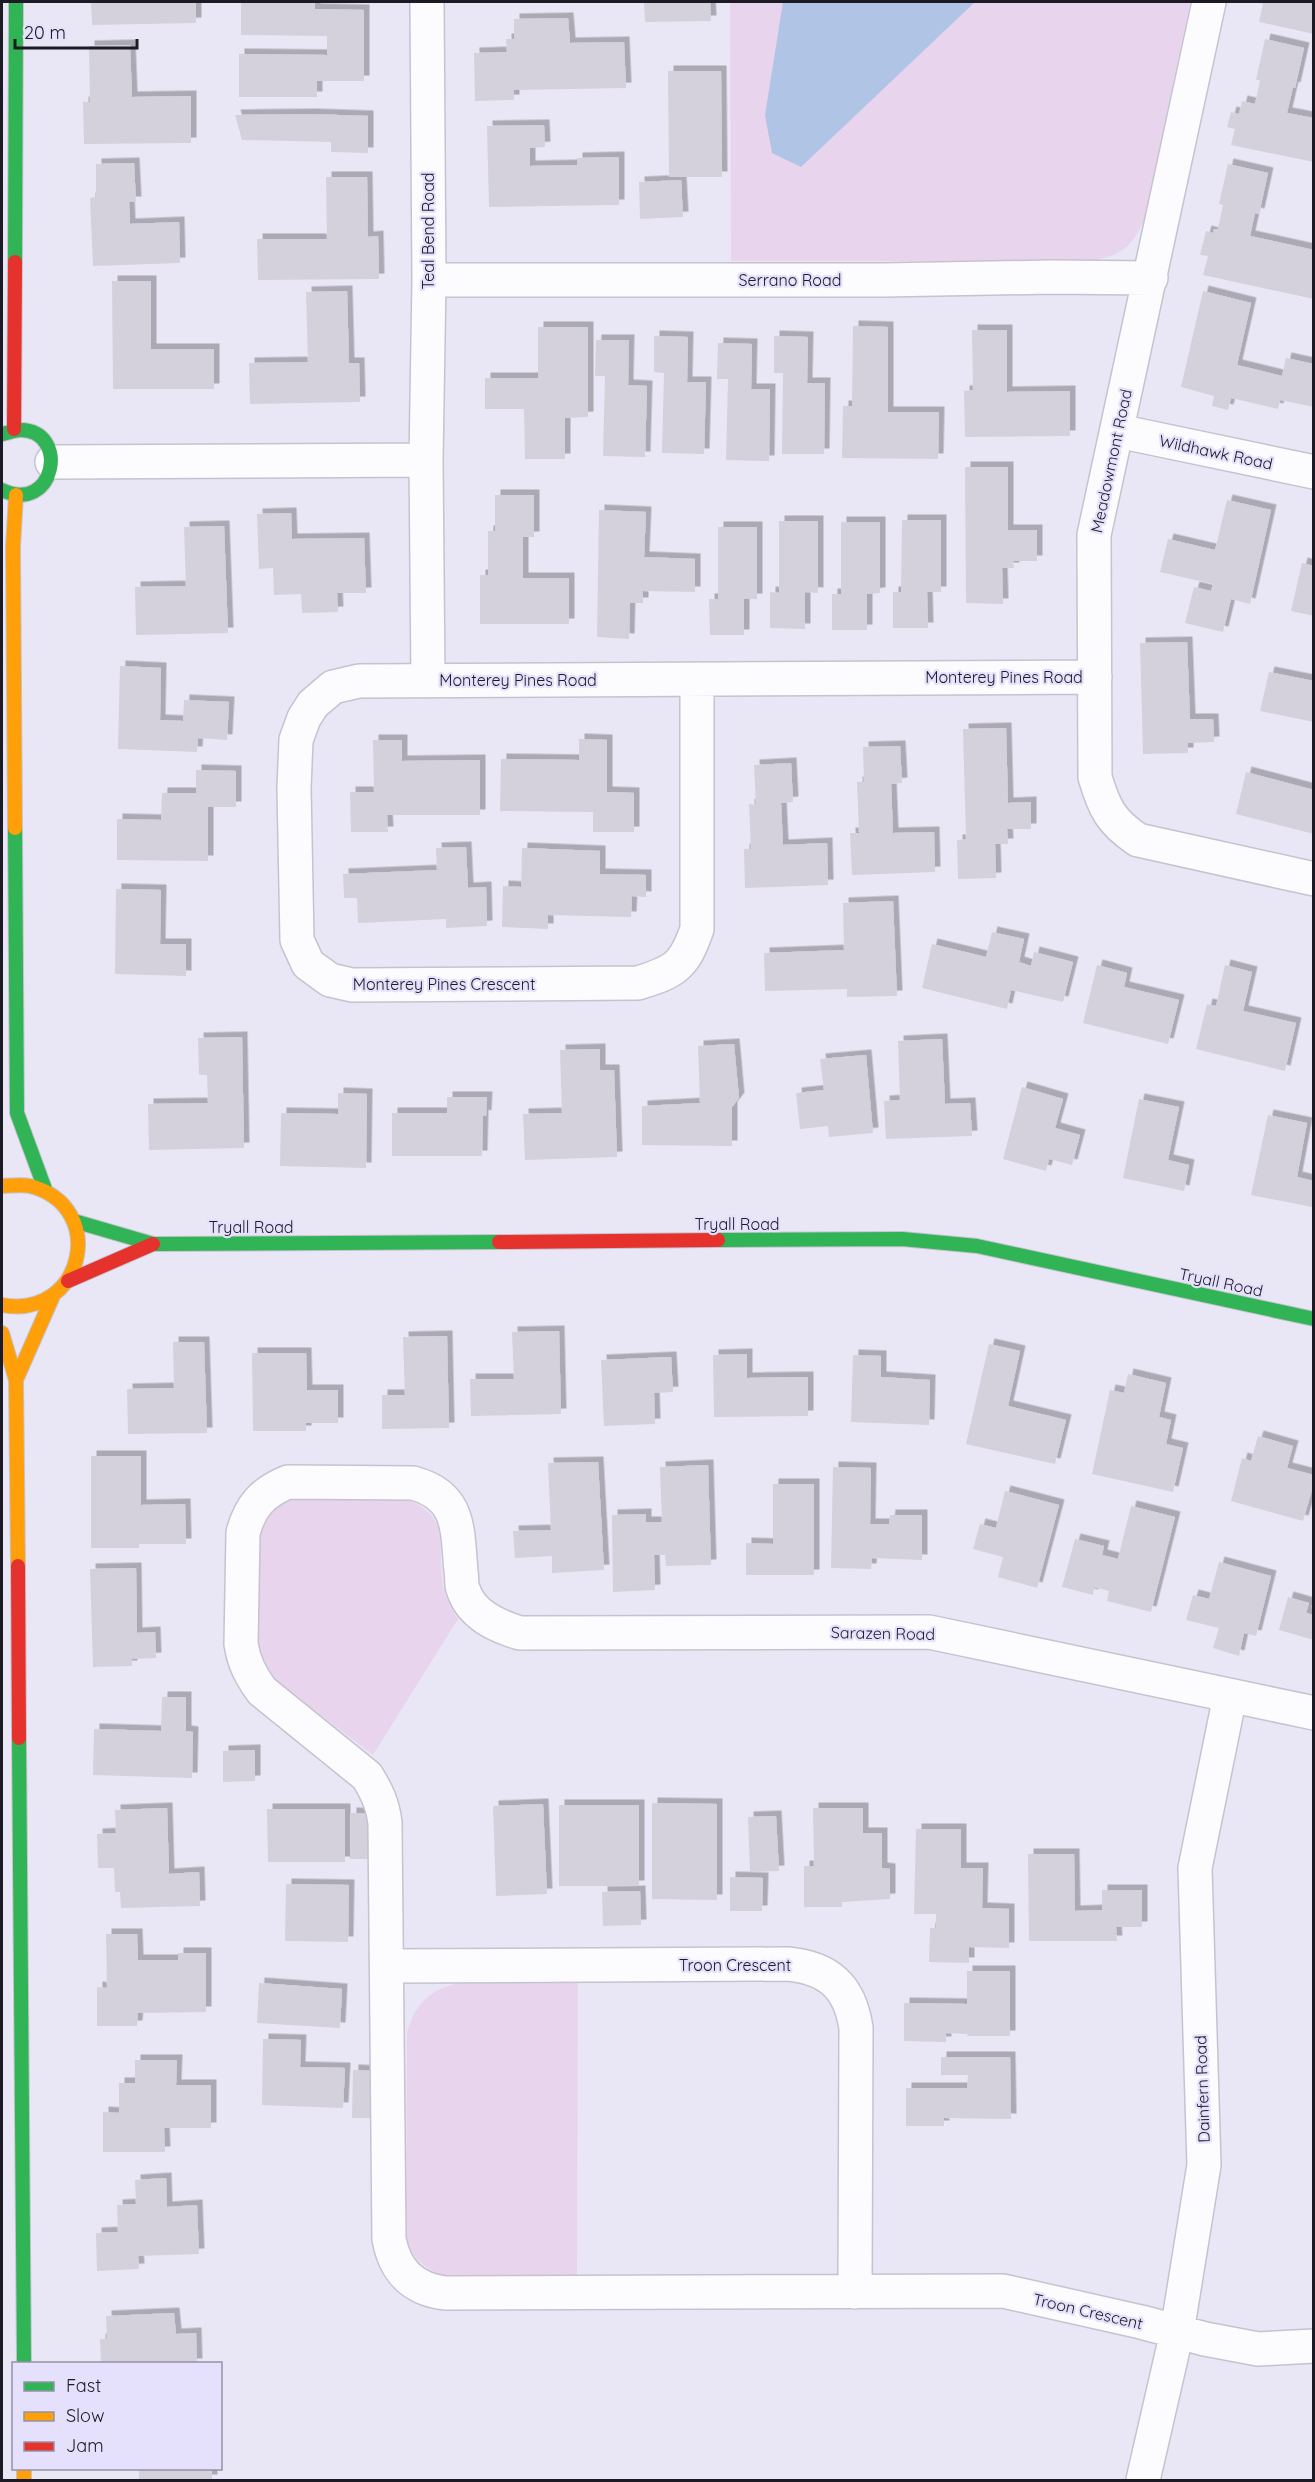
<svg xmlns="http://www.w3.org/2000/svg" width="1315" height="2482" font-family="Quicksand,sans-serif">
<style>
.green{fill:#e9d4ed}
.water{fill:#b0c5e5}
.building{fill:#d4d1dc;filter:url(#shadow)}
.lines{fill:none;stroke-linecap:round;stroke-linejoin:round}
.street-casing{stroke:#c5c3cf;stroke-width:36}
.fast-casing{stroke:#c5c3cf;stroke-width:16}
.slow-casing{stroke:#c5c3cf;stroke-width:16}
.jam-casing{stroke:#c5c3cf;stroke-width:16}
.street{stroke:#fcfbfe;stroke-width:33}
.fast{stroke:#30b455;stroke-width:14}
.slow{stroke:#ff9f0a;stroke-width:14}
.jam{stroke:#e5322d;stroke-width:14}
.labels{text-anchor:middle;stroke-width:4.5;stroke-linejoin:round;paint-order:stroke}
.street-label{font-size:16px;fill:#1c1a24;stroke:#e5e1fc}
</style>
<defs>
<filter id="shadow"><feDropShadow dx="5.5" dy="-5.5" stdDeviation="0" flood-color="#0004"/></filter>
</defs>
<rect width="100%" height="100%" fill="#e9e7f6"/>
<path class="green" d="M730 2H1190L1144 220C1132 248 1120 256 1090 261H731Z
M291 1499H405C450 1515 438 1542 442 1580 444 1595 450 1607 458 1619L373 1755 279 1683C266 1668 260 1655 258 1636V1538C264 1518 273 1508 291 1499Z
M578 1982 577 2275H441C421 2266 410 2256 406 2234L407 2033C414 2005 430 1989 459 1983Z"/>
<path class="water" d="M783 2H975L801 167 772 153 765 115Z"/>
<path class="building" d="M91 2H196V23L92 25Z
M241 2H315V9L364 10V81H317V97H239V54L327 55V36L241 35Z
M644 2H710L711 21 645 22Z
M1255 2H1314V34L1259 22 1263 4Z
M568 18 570 43 624 42 626 88 514 90V100L475 101 474 53 507 52 506 39H514V19Z
M1265 39 1304 48 1295 88 1293 87 1287 113 1314 118V162L1231 145 1235 129 1227 127 1231 112 1239 114 1242 101 1255 104 1260 80H1256Z
M130 45 132 97 191 96V143L84 144 83 102H90L89 46Z
M668 71H721L722 177H669Z
M310 114 368 116V153L331 152V142L242 140 235 115Z
M544 125 545 147 530 148V166L577 165V158L619 157V205L489 207 487 126Z
M134 163 136 202H129L130 224 179 222 180 263 93 266 90 198 96 197V164Z
M1228 164 1268 173 1259 214 1255 213 1250 236 1314 250V299L1203 275 1208 256 1200 255 1206 231 1213 233 1214 229H1218L1223 205 1219 204Z
M326 177H367L368 237 378 236 379 279 258 280 257 239H327Z
M681 180 683 217 640 219 639 182Z
M112 281H151V349H214V389H113Z
M347 291 349 363H359L360 402 250 404 249 363 308 362 306 292Z
M1203 291 1251 303 1237 365 1282 376 1286 358 1314 364V407L1280 400 1278 409 1231 398 1228 410 1212 406 1214 396 1181 387Z
M853 326 888 327V412H939L938 459 842 458 843 406H852Z
M538 327H588V417L565 418V459H525L524 409H485V378H538Z
M972 330H1007V392L1070 391V436L965 437 964 391 973 390Z
M654 336 688 337 687 382H706L704 454 662 453 664 373 654 372Z
M774 336 808 337 807 383H825L824 454H782L783 373H774Z
M596 340H629L628 385 647 386 645 457 603 456 605 376H595Z
M718 343 752 344 751 389H770L769 461 726 460 728 379H717Z
M965 467H1008V530H1037V561H1013L1014 568H1002L1003 604 966 603Z
M495 495H534V537H523V578H569V624H480V575H488V531H495Z
M1227 500 1271 510 1250 604 1231 599 1223 632 1185 623 1194 587 1211 591 1213 584 1160 572 1168 539 1215 550Z
M599 510 646 512 644 557 695 559V592L643 591V603H630L629 639 597 637Z
M291 513 292 539 364 538 366 593H337L338 612 302 613 301 594 274 595 273 568 259 569 257 514Z
M902 520H941V592H927L928 628H893V592H901Z
M779 521H818V593L805 592V629L770 628V592L779 593Z
M841 522H880V593L867 594V630H832V594H841Z
M224 526 228 633 136 635 135 587 186 586 184 527Z
M718 527H757V599H744V635H710L709 599H718Z
M1302 563 1314 566V616L1291 611Z
M1187 642 1190 719H1213L1214 742 1188 743V753L1143 754 1140 643Z
M120 666 161 668 160 720 183 721 184 700 229 702 227 740 198 738 197 752 118 749Z
M1269 672 1314 681V722L1260 711Z
M1006 728 1008 803 1031 802V829H1007L1008 844H995L996 878 958 879 957 840 966 839 963 729Z
M579 739 607 740V792L634 793V832H593V812L500 811 501 759 579 760Z
M373 740H402V761L480 760V815H387L388 832H351L350 792H374Z
M900 746 902 783 891 784 893 833 934 832 935 872 852 875 850 833H859L857 782H864L863 747Z
M791 763 793 802 781 803 783 845 827 843 828 885 745 888 744 849H751L749 804 756 805 754 765Z
M196 770 236 771V807H208V861L117 860V819L161 820 162 793H196Z
M1246 772 1314 790V834L1236 814Z
M466 847 468 888 486 887 487 926 446 928V919L358 923 357 898H344L343 874 437 870 436 848Z
M522 848 600 851V874L646 875V897L632 896 631 917 548 915V929L502 927 503 886 521 887Z
M116 889 161 890 160 944H186V976L115 974Z
M893 901 897 996 847 997V989L765 991 764 953 844 950 843 903Z
M992 932 1024 939 1019 962 1031 966 1034 952 1073 962 1063 1002 1011 990 1007 1009 922 988 932 944 986 957Z
M1097 965 1127 973 1124 987 1179 1000 1168 1044 1083 1023Z
M1225 965 1252 972 1243 1011 1296 1023 1285 1071 1196 1049 1207 1004 1216 1006Z
M242 1037 244 1148 149 1150 148 1104 208 1103 207 1075H199L198 1038Z
M942 1039 945 1104 970 1103 972 1136 886 1139 884 1101 900 1100 898 1041Z
M734 1044 739 1098 732 1107V1146L642 1145V1106L700 1103 698 1046Z
M600 1049V1070H614L617 1157 525 1160 523 1114 562 1113 560 1050Z
M866 1055 873 1133 829 1137 828 1126 800 1129 796 1093 824 1090 820 1059Z
M1022 1087 1063 1099 1055 1128 1080 1135 1072 1165 1049 1159 1046 1171 1003 1159Z
M338 1093 367 1094 366 1168 280 1166 281 1113 338 1114Z
M447 1097H487L486 1116 483 1115 482 1156H392V1113H447Z
M1139 1099 1179 1107 1168 1160 1189 1165 1184 1191 1123 1178Z
M1268 1115 1307 1123 1297 1177 1314 1181 1312 1207 1251 1195Z
M559 1331 561 1414 471 1416 470 1379H514L512 1332Z
M447 1336 449 1428 382 1429V1395H405L403 1337Z
M173 1342H204L207 1433 128 1434 127 1389 174 1388Z
M989 1344 1020 1351 1008 1406 1066 1420 1055 1464 966 1444Z
M252 1353H306L307 1390H338V1423H306V1431H253Z
M747 1354V1378L808 1377V1416L714 1417 713 1355Z
M853 1355 881 1356V1377L930 1380 929 1425 851 1422Z
M671 1357 673 1392 654 1393 655 1424 604 1426 601 1360Z
M1128 1374 1166 1383 1159 1417 1171 1420 1166 1444 1183 1448 1173 1492 1092 1474 1110 1390 1124 1393Z
M1258 1436 1293 1446 1287 1468 1314 1475V1483L1303 1521 1231 1501 1242 1458 1251 1461Z
M91 1456H141V1505L185 1504 186 1544H139V1548H91Z
M598 1462 604 1570 552 1573V1556L515 1558 513 1531 551 1530 548 1463Z
M708 1465 711 1565 666 1566 665 1555H654L655 1590 613 1592 612 1515 646 1514V1522H662L660 1467Z
M833 1467 871 1468 870 1524H889L890 1515H922V1560L872 1558 871 1569 831 1568Z
M773 1484H814V1575H746V1543L773 1544Z
M1005 1491 1059 1505 1037 1588 998 1577 1003 1557 973 1549 980 1524 996 1528Z
M1131 1506 1175 1517 1151 1612 1107 1601 1109 1591 1094 1587 1093 1595 1062 1587 1075 1539 1104 1546 1102 1555 1118 1559Z
M1219 1562 1271 1576 1256 1636 1244 1633 1239 1656 1213 1648 1219 1628 1186 1620 1193 1595 1209 1599Z
M136 1568 137 1633 155 1632 156 1658 132 1659V1666L93 1667 90 1569Z
M1288 1597 1309 1603 1306 1613 1314 1615V1640L1279 1630Z
M162 1697H186V1731L193 1732 192 1778 93 1775 94 1729 161 1731Z
M255 1750V1781L223 1782V1751Z
M652 1803 717 1804V1900L652 1899Z
M543 1804 547 1894 496 1896 493 1806Z
M559 1805H639V1886H559Z
M167 1808 169 1874 199 1872 200 1906 121 1908 120 1892H115L114 1868H98L97 1834 116 1833 115 1810Z
M813 1808H863V1833H882V1868L890 1869V1899L842 1902V1907H804V1866H814Z
M267 1809H345V1862H268Z
M351 1813 380 1814 379 1859H350Z
M776 1816 779 1871 750 1872 748 1817Z
M916 1829H961V1868H983L982 1908 1009 1909V1948L969 1947V1963L929 1962 930 1928H936V1914H914Z
M1028 1854H1074L1075 1911 1102 1910V1890H1142V1927H1116L1117 1941H1029Z
M730 1877 763 1878 762 1911H730Z
M286 1884 349 1885 348 1942 285 1941Z
M640 1891 641 1925 603 1926 602 1892Z
M106 1934H137L138 1960H178V1953H206V2012L138 2013 137 2026H97V1987L107 1988Z
M967 1971H1010V2036H967L968 2034 946 2033V2042L904 2041V2003L967 2004Z
M259 1983 342 1989 340 2028 257 2023Z
M263 2039 301 2040 300 2067 345 2068 343 2108 262 2105Z
M941 2057H1010L1011 2119 944 2118V2126H906V2088H967L968 2075H941Z
M135 2060H177L176 2085H211V2128H164L165 2152H103V2112L119 2113V2083H135Z
M353 2070 378 2071 376 2118H352Z
M166 2178 167 2207 197 2205 199 2254 138 2256 139 2269 97 2271 96 2233 118 2232 117 2205 136 2204 135 2180Z
M174 2313 176 2334 196 2333 197 2364H101L100 2339H107L106 2316Z
M139 2468H212V2480H139Z"/>
<g class="lines">
<defs>
<path id="street" d="M427 2 429 280 426 460 428 680
M1209 2 1094 535 1095 777C1104 808 1111 822 1138 840L1314 879
M429 280H884L1051 277 1151 278
M1118 431 1314 472
M52 462 426 460
M697 679V929C684 967 674 972 638 983L352 985 330 980 308 964 297 940 294 788 296 740 304 718 313 704 333 687 359 681 1095 677
M1314 1713 929 1632 520 1633C497 1626 471 1615 463 1589 461 1584 462 1577 461 1571 457 1529 461 1496 413 1483L288 1482C263 1492 250 1506 243 1533L241 1644C244 1663 251 1676 262 1691L367 1776C377 1792 383 1805 385 1823L389 2239C395 2271 413 2289 445 2293L1003 2291 1141 2322 1205 2339 1258 2349 1314 2346
M387 1966 788 1964C829 1968 850 1987 856 2028L855 2292
M1143 2480 1177 2332 1204 2165 1195 1868 1230 1696"/>
<path id="fast" d="M15 262 16 2
M2 434C8 433 15 430 21 430 70 431 55 515 2 490
M15 828 17 1113 45 1189
M74 1221 153 1244 499 1242
M718 1240 902 1239 977 1246 1314 1319
M19 1738 24 2364"/>
<path id="slow" d="M15 828 13 547 16 495
M2 1186C11 1186 21 1184 30 1186 109 1206 84 1320 2 1305
M2 1333 16 1380 18 1566
M16 1380 53 1296
M24 2468V2480"/>
<path id="jam" d="M14 429 15 262
M499 1242 718 1240
M68 1281 153 1244
M18 1566 19 1738"/>
</defs>
<use href="#street" class="street-casing"/>
<use href="#fast" class="fast-casing"/>
<use href="#slow" class="slow-casing"/>
<use href="#jam" class="jam-casing"/>
<use href="#street" class="street"/>
<use href="#fast" class="fast"/>
<use href="#slow" class="slow"/>
<use href="#jam" class="jam"/>
</g>
<g class="labels">
<g class="street-label">
<text transform="translate(428 231) rotate(-90)" y="6">Teal Bend Road</text>
<text x="790" y="286">Serrano Road</text>
<text transform="translate(1216 452) rotate(12)" y="6">Wildhawk Road</text>
<text transform="translate(1111 461) rotate(-78)" y="6">Meadowmont Road</text>
<text x="1004" y="683">Monterey Pines Road</text>
<text x="518" y="686">Monterey Pines Road</text>
<text x="444" y="990">Monterey Pines Crescent</text>
<text x="737" y="1230">Tryall Road</text>
<text x="251" y="1233">Tryall Road</text>
<text transform="translate(1221 1282) rotate(12)" y="6">Tryall Road</text>
<text transform="translate(883 1633) rotate(1)" y="6">Sarazen Road</text>
<text x="735" y="1971">Troon Crescent</text>
<text transform="translate(1202 2089) rotate(-92)" y="6">Dainfern Road</text>
<text transform="translate(1088 2311) rotate(13)" y="6">Troon Crescent</text>
</g>
</g>
<rect width="1315" height="2482" fill="none" stroke="#1c1a24" stroke-width="6"/>
<rect x="12" y="2362" width="210" height="108" fill="#e5e1fc" stroke="#9591a6" stroke-width="1.5"/>
<rect x="24" y="2382" width="30" height="9" fill="#30b455" stroke="#9591a6" stroke-width="1.5"/>
<text x="66" y="2392" font-size="18" fill="#1c1a24">Fast</text>
<rect x="24" y="2412" width="30" height="9" fill="#ff9f0a" stroke="#9591a6" stroke-width="1.5"/>
<text x="66" y="2422" font-size="18" fill="#1c1a24">Slow</text>
<rect x="24" y="2442" width="30" height="9" fill="#e5322d" stroke="#9591a6" stroke-width="1.5"/>
<text x="66" y="2452" font-size="18" fill="#1c1a24">Jam</text>
<path d="M15 39v9h122v-9" fill="none" stroke="#1c1a24" stroke-width="3"/>
<text x="24" y="39" font-size="18" fill="#1c1a24" stroke="#e5e1fc" stroke-width="4.5" paint-order="stroke">20 m</text>
</svg>
